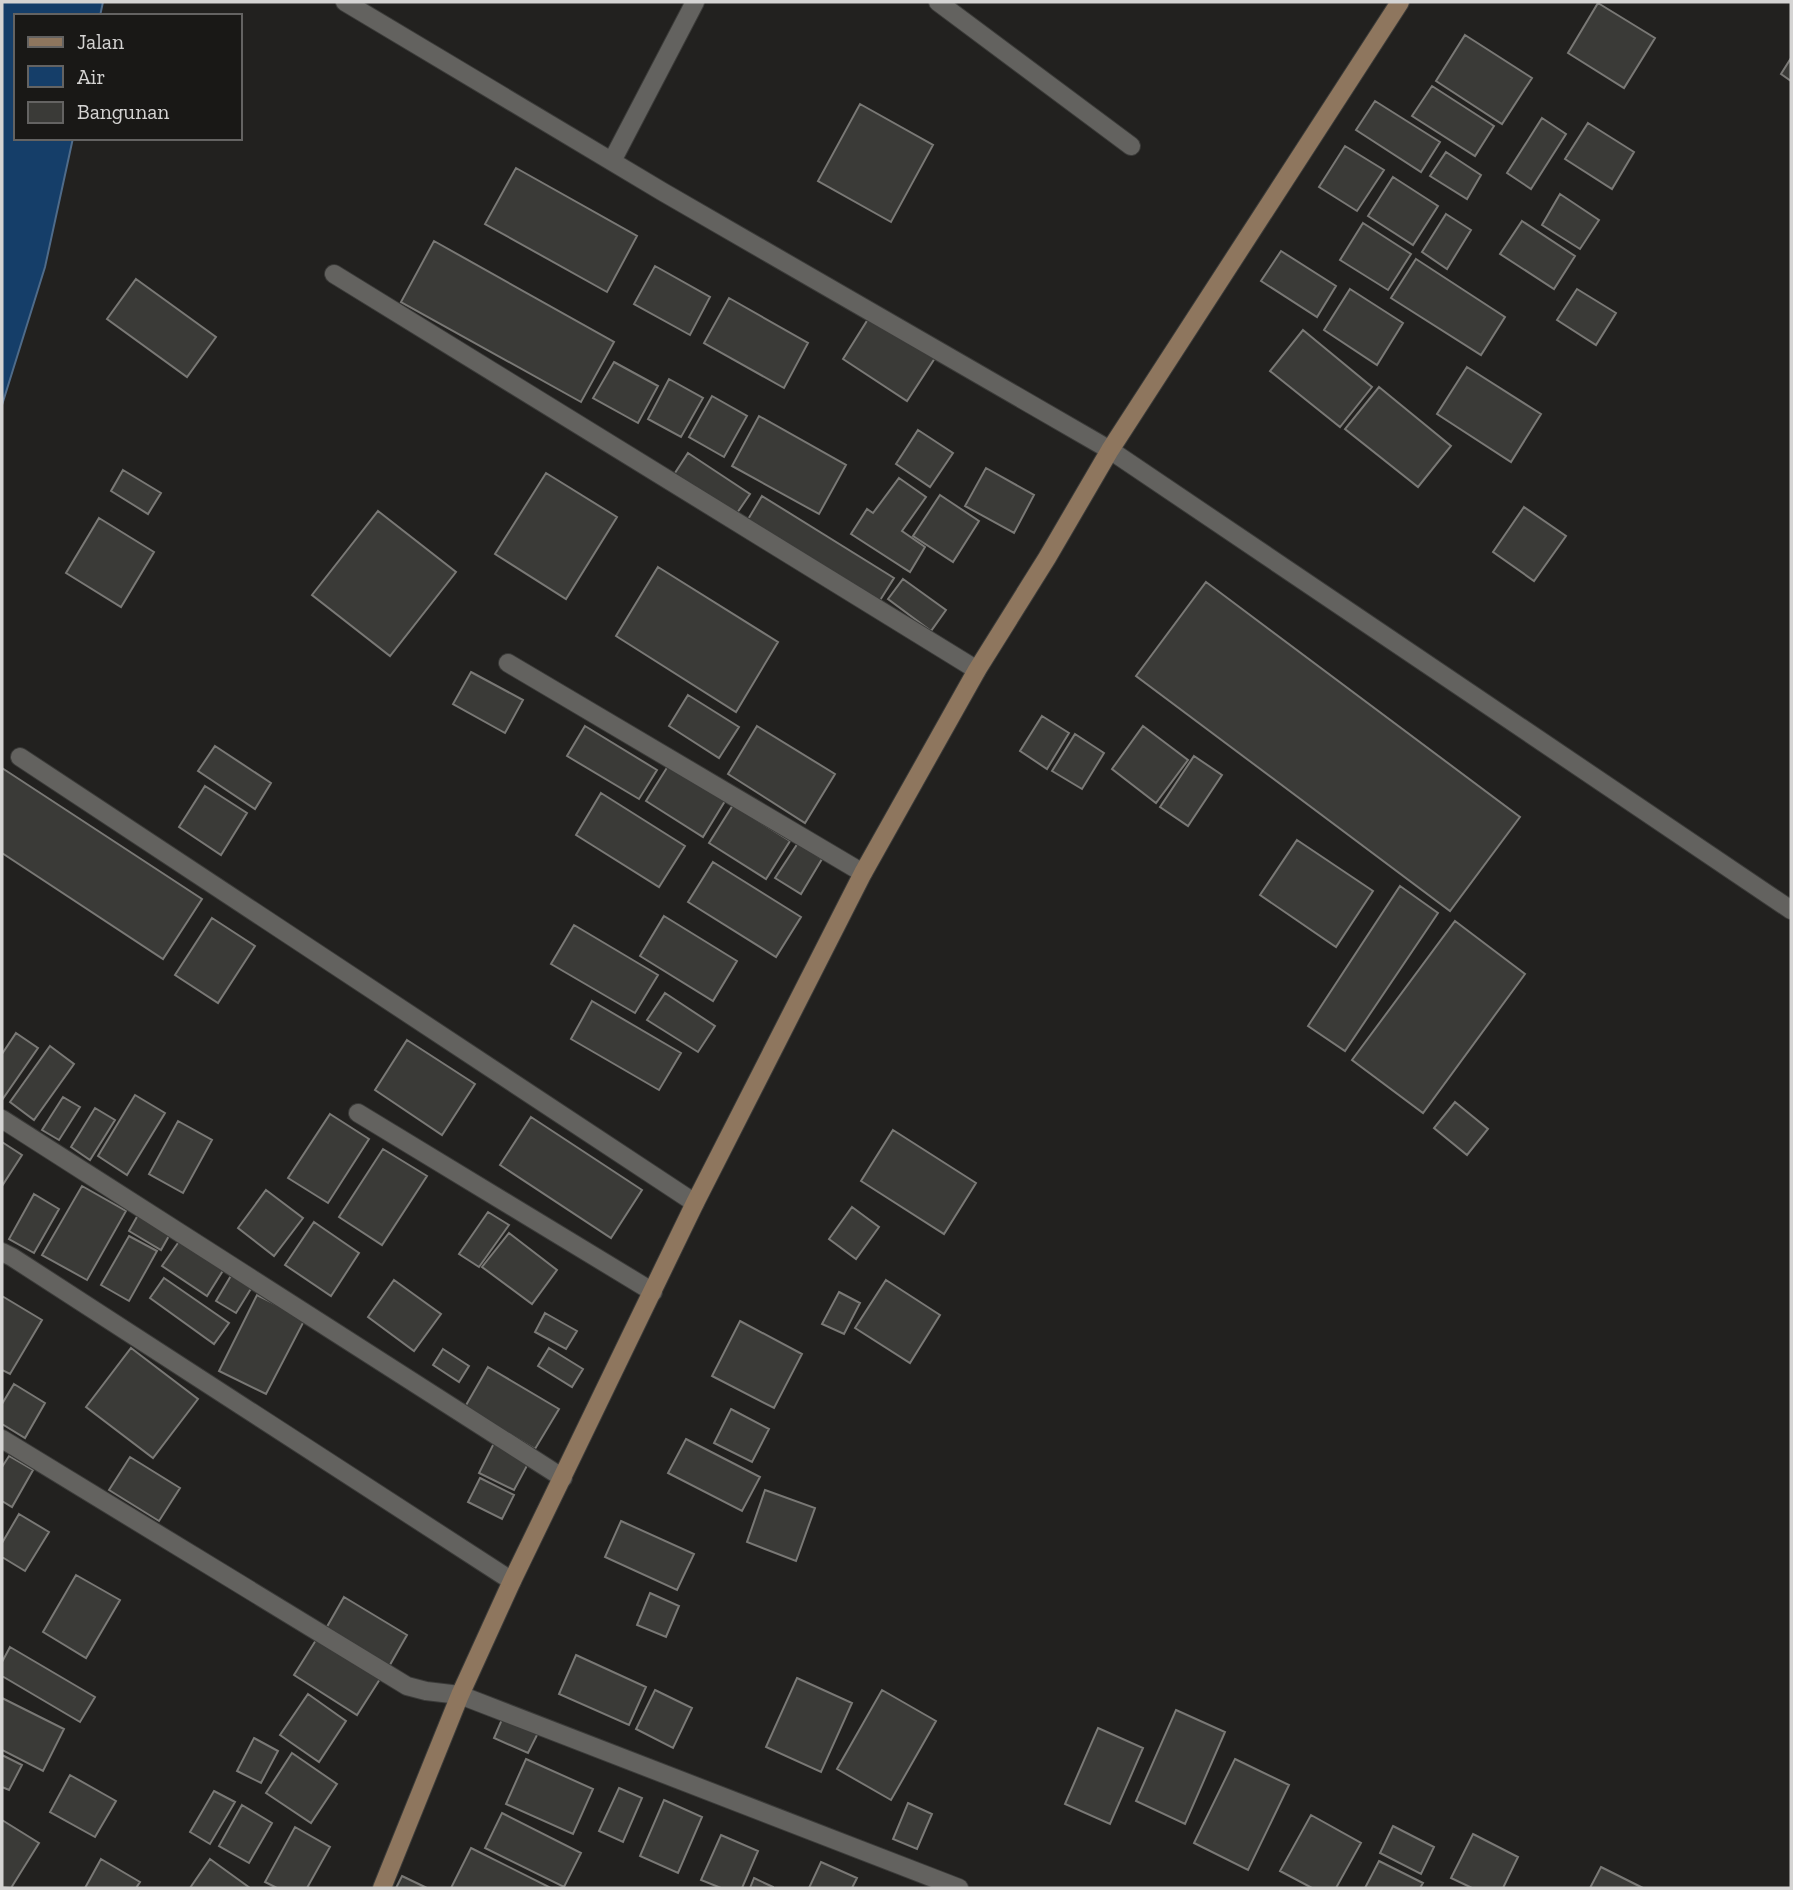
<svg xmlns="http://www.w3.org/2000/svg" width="1793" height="1890" font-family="'Zilla Slab',serif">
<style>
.water{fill:#153e69;stroke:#4f6b89;stroke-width:2}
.building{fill:#3a3a37;stroke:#797875;stroke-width:2}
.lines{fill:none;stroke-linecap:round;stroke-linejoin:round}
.lane-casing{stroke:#3b3b39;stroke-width:20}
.street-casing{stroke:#3b3b39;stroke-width:20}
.secondary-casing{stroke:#3b3b39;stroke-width:20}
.lane{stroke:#63625f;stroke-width:18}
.street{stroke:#63625f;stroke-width:18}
.secondary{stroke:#8e765e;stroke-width:18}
</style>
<rect width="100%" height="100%" fill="#22211f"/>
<path class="water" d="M2 2H103L100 16H16V138H73L45 267 2 405Z"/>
<path class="building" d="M1598 3 1655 38 1624 88 1568 53Z
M1465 35 1532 78 1502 124 1436 81Z
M1791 58V81L1781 74Z
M1432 86 1494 126 1475 156 1412 116Z
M1375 101 1440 142 1421 172 1356 130Z
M860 104 933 145 891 222 818 181Z
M1542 118 1566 134 1531 189 1507 173Z
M1588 123 1634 152 1612 189 1565 159Z
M1345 146 1384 170 1357 211 1319 187Z
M1446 152 1481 175 1467 199 1430 176Z
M516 168 637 236 607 292 485 224Z
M1393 177 1438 206 1413 245 1368 216Z
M1560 194 1599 220 1580 249 1542 225Z
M1446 214 1471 230 1447 269 1422 252Z
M1522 221 1575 256 1554 289 1500 254Z
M1363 223 1411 254 1388 290 1340 260Z
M434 241 614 342 581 402 401 302Z
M1281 251 1336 286 1317 317 1261 281Z
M1416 259 1505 317 1481 355 1391 298Z
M655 266 710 297 690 335 634 304Z
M136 279 216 337 187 377 107 319Z
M1350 289 1403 323 1377 365 1324 330Z
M1577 289 1616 313 1596 345 1557 320Z
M729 298 808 343 784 388 704 343Z
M870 316 935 358 907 401 843 359Z
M1303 330 1372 387 1340 427 1270 371Z
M614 362 658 386 638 423 593 398Z
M1467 367 1541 414 1511 462 1437 414Z
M669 379 703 398 681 437 648 419Z
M1379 387 1451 446 1418 487 1345 429Z
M712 396 747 416 724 457 689 437Z
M759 416 846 465 819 514 732 466Z
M918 430 953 453 930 487 896 464Z
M688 453 750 494 735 516 673 476Z
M986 468 1034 495 1014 533 965 506Z
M123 470 161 493 148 514 111 491Z
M546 473 617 517 566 599 495 554Z
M899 478 926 497 902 531 925 547 910 572 851 534 867 509 873 513Z
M940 495 979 521 953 562 913 536Z
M762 496 894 578 879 602 747 521Z
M1524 507 1566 536 1534 581 1493 552Z
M378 511 456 572 390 656 312 595Z
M99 518 154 552 121 607 66 573Z
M658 567 778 642 736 712 616 636Z
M903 579 946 610 931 631 888 599Z
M1206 582 1520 817 1450 911 1136 676Z
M471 672 523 700 505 733 453 704Z
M688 695 739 727 719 758 669 726Z
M1042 716 1069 733 1047 769 1020 751Z
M585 726 657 770 639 799 567 756Z
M757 726 835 774 805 823 728 774Z
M1143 726 1188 760 1156 803 1112 769Z
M1075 734 1104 753 1082 789 1052 771Z
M215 746 271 783 255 809 198 771Z
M1194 756 1222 775 1188 826 1160 807Z
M668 766 725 801 703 837 646 801Z
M2 768 202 899 163 959 2 853Z
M205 786 247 813 221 855 179 827Z
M601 793 685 846 659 887 576 835Z
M733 805 790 841 766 879 709 843Z
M1297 840 1373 891 1336 947 1260 895Z
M798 843 822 859 801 894 775 878Z
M713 862 801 917 776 957 688 902Z
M1400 886 1438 913 1345 1051 1308 1026Z
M664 916 737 961 713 1001 640 956Z
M212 918 255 946 218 1003 175 975Z
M1455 921 1525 974 1423 1113 1352 1060Z
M574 925 658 975 635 1013 551 964Z
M665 993 715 1026 698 1052 647 1020Z
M592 1001 681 1053 659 1090 571 1039Z
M16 1033 38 1048 2 1100V1054Z
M407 1040 475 1084 442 1135 375 1090Z
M50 1046 74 1064 34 1120 10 1102Z
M135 1095 165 1113 127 1175 98 1156Z
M63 1097 80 1107 59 1140 42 1130Z
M1455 1102 1488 1129 1467 1155 1434 1128Z
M95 1108 115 1120 90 1160 71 1147Z
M330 1114 369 1139 328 1203 288 1178Z
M531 1117 642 1190 611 1238 500 1165Z
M178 1121 212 1140 183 1193 149 1174Z
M893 1130 976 1183 944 1234 861 1181Z
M2 1142 22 1155 2 1186Z
M383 1149 427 1176 382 1245 339 1217Z
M82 1186 126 1211 87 1280 42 1255Z
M266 1190 303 1218 274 1256 238 1228Z
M34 1194 59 1209 34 1253 9 1239Z
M852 1207 879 1227 856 1259 829 1239Z
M488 1212 509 1225 479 1267 459 1254Z
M138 1215 170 1234 161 1250 129 1231Z
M314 1222 359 1253 331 1296 285 1265Z
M509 1233 557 1270 532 1304 482 1267Z
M129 1236 157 1251 129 1301 101 1285Z
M180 1240 224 1269 207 1296 162 1266Z
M232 1274 252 1287 236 1313 216 1301Z
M164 1278 229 1323 214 1344 150 1298Z
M394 1280 441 1314 414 1351 368 1317Z
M886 1280 940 1315 910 1363 855 1328Z
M839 1292 860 1303 844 1334 822 1324Z
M257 1295 305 1319 266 1394 219 1371Z
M2 1296 42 1320 10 1374 2 1370Z
M545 1313 577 1331 566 1349 535 1332Z
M740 1321 802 1354 774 1408 712 1376Z
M131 1348 198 1399 153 1458 86 1407Z
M549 1348 583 1369 572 1387 538 1366Z
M443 1349 469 1366 459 1382 433 1365Z
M488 1367 559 1409 535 1449 465 1407Z
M14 1384 45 1403 25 1438 2 1424V1404Z
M731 1409 769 1429 752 1462 714 1443Z
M686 1439 760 1477 742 1511 668 1473Z
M494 1443 529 1462 514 1490 479 1473Z
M9 1456 33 1470 12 1507 2 1501V1467Z
M130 1457 180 1488 159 1521 109 1490Z
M480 1478 514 1495 502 1519 468 1502Z
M765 1490 815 1508 796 1561 747 1542Z
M19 1514 49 1532 25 1571 2 1557V1543Z
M621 1521 694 1554 677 1590 605 1557Z
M76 1575 120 1600 86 1658 43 1632Z
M650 1593 679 1606 666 1637 637 1625Z
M344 1597 407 1635 387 1670 324 1632Z
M316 1640 380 1679 357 1715 294 1675Z
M10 1647 95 1697 80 1722 2 1676V1662Z
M576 1655 646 1687 629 1725 559 1694Z
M797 1678 852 1703 821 1772 766 1747Z
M655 1690 692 1708 673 1748 636 1729Z
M882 1690 936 1721 891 1800 837 1769Z
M308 1694 346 1721 319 1762 280 1735Z
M2 1698 64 1729 43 1771 2 1750Z
M1176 1710 1225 1732 1185 1824 1136 1801Z
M503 1717 538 1733 528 1753 494 1738Z
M1098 1728 1143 1748 1110 1824 1065 1804Z
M254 1738 278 1751 261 1783 237 1771Z
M292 1753 337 1784 311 1823 266 1793Z
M2 1755 22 1765 9 1790 2 1787Z
M526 1759 593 1789 573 1834 506 1804Z
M1235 1759 1289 1785 1248 1870 1194 1843Z
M70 1775 116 1801 95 1837 50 1812Z
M619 1788 642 1798 623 1842 599 1831Z
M214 1791 235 1802 210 1844 190 1832Z
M664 1800 702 1817 678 1873 640 1856Z
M908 1803 932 1814 917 1849 893 1839Z
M242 1805 272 1823 249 1863 219 1846Z
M502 1813 581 1853 564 1887 485 1848Z
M1311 1815 1361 1843 1336 1888H1312L1280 1871Z
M2 1820 39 1843 11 1888 2 1887Z
M1393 1826 1434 1847 1421 1874 1380 1853Z
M295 1827 330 1847 307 1888H277L265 1882Z
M1473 1834 1518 1857 1503 1888H1472L1451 1878Z
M721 1835 758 1851 742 1888H721L701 1880Z
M471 1848 549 1887 548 1888H451Z
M101 1859 140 1882 136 1888H85Z
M210 1859 250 1888H190Z
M1379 1861 1423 1883 1420 1888H1365Z
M821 1862 857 1878 852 1888H809Z
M1601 1867 1643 1888H1590Z
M402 1876 427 1888H396Z
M754 1878 773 1887V1888H750Z"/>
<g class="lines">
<defs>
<path id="lane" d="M345 2 663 192 1110 450 1791 910
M938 2 1131 146
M612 161 695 2"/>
<path id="street" d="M334 274 977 670
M508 663 863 873
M20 757 695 1203
M358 1113 653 1292
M2 1119 563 1478
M2 1252 12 1257 512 1581
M2 1439 407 1686 426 1691 460 1695 959 1888"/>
<path id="secondary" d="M382 1888 460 1695 512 1581 695 1203 863 873 977 670 1047 558 1110 450 1400 2"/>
</defs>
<use href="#lane" class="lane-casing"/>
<use href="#street" class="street-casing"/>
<use href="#secondary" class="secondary-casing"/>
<use href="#lane" class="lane"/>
<use href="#street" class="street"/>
<use href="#secondary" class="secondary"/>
</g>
<rect width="1793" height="1890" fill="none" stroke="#d5d4d3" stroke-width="7"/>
<rect x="14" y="14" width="228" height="126" fill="#191816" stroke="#646362" stroke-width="2"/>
<rect x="28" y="37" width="35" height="10" fill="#8e765e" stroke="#646362" stroke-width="2"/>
<text x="77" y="49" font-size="21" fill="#d5d4d3">Jalan</text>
<rect x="28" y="66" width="35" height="21" fill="#153e69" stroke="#646362" stroke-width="2"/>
<text x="77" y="84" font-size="21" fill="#d5d4d3">Air</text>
<rect x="28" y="102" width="35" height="21" fill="#3a3a37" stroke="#646362" stroke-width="2"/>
<text x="77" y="119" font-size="21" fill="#d5d4d3">Bangunan</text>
</svg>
